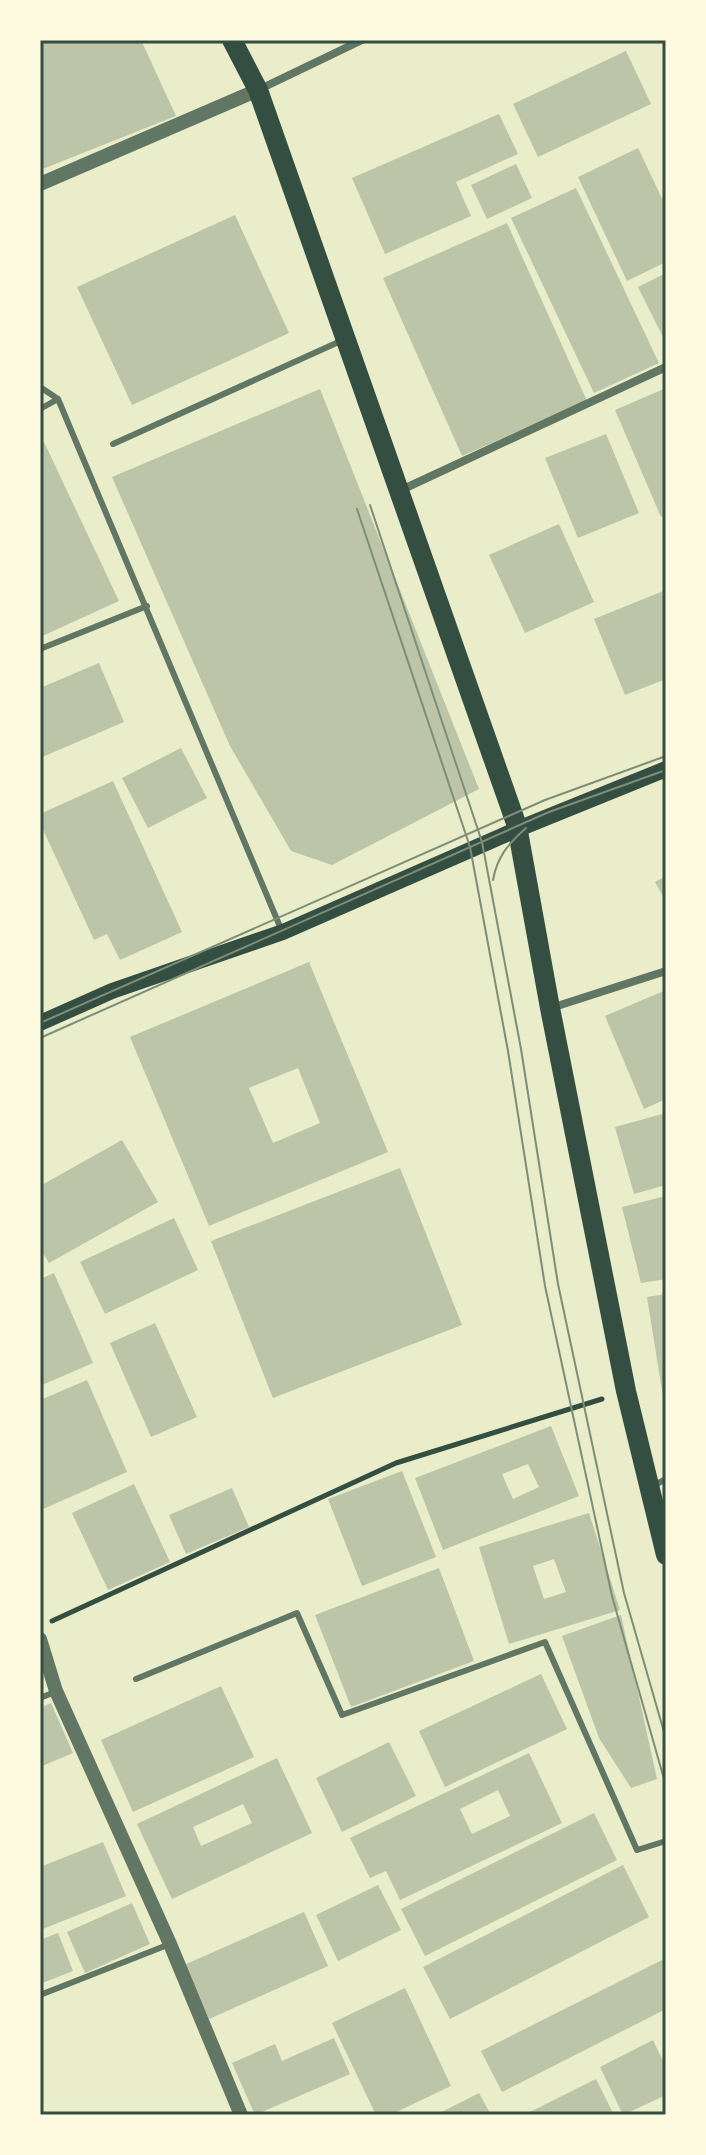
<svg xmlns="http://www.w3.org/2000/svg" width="706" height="2155" font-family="'DejaVu Sans',sans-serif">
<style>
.building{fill:#bcc5a7;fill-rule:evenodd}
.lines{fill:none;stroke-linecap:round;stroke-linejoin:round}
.path{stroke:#344e41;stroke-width:5}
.service{stroke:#617663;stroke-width:6}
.minor{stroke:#617663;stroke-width:8}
.tertiary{stroke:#617663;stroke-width:14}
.secondary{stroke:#344e41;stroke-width:16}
.primary{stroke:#344e41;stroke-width:20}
.tram{stroke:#7c8e77;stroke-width:2}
.neatline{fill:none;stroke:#344e41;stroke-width:3}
</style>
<rect width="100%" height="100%" fill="#e9edc9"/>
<path class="building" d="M40 40H141L176 116 40 170Z
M626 51 651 104 538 157 513 104Z
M499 114 518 154 456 182 471 216 385 254 352 178Z
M638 148 666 207V262L627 281 578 177Z
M516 164 532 198 487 219 471 185Z
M576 188 659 363 594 393 511 218Z
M235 215 289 333 132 405 77 287Z
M507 223 587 401 462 456 383 278Z
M666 273V343L638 287Z
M666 388V514L661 517 615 410Z
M320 389 479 789 332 865 291 851 230 746 112 477Z
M606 434 639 513 578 538 545 458Z
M44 442 119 601 40 637V443Z
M559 524 594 602 525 633 489 555Z
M666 590V679L625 695 594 619Z
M99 663 124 722 40 758V688Z
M181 748 207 798 148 828 122 778Z
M113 781 182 932 120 960 107 934 94 940 40 823V814Z
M666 876V902L655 882Z
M309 962 388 1152 209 1226 130 1037ZM298 1068 320 1123 273 1143 249 1088Z
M666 990V1099L644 1109 605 1016Z
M666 1113V1185L634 1194 615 1127Z
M122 1140 158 1202 49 1263 40 1248V1186Z
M400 1168 462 1325 273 1398 211 1241Z
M666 1196V1279L641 1283 622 1207Z
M174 1218 198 1270 105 1314 80 1262Z
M54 1273 93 1363 40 1386V1351L43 1350 40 1344V1279Z
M666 1294V1403H664L647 1297Z
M155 1323 197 1417 151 1437 110 1343Z
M87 1380 127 1472 43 1509 40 1503V1400Z
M551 1426 579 1496 443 1550 415 1478ZM528 1464 539 1487 513 1499 502 1474Z
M402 1471 436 1557 362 1586 328 1499Z
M134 1484 170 1562 108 1590 72 1513Z
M232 1488 249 1527 186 1554 169 1515Z
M589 1513 620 1610 509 1644 479 1547ZM554 1559 566 1592 544 1599 533 1566Z
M439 1568 474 1661 351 1707 315 1615Z
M621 1615 657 1779 631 1788 599 1738 562 1636Z
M541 1674 567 1729 445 1787 419 1731Z
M221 1686 254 1757 133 1812 101 1740Z
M51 1703 73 1753 40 1767V1708Z
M389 1742 416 1796 342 1832 316 1778Z
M529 1753 562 1823 400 1900 386 1871 370 1878 350 1838ZM498 1790 510 1816 472 1834 460 1809Z
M277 1758 312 1833 172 1899 137 1824ZM243 1804 252 1823 201 1846 193 1827Z
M594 1813 617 1860 425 1956 401 1909Z
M103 1842 126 1896 40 1930V1867Z
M623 1865 649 1917 450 2019 423 1967Z
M378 1885 401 1930 338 1961 316 1915Z
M132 1903 150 1944 85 1973 67 1932Z
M304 1912 328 1966 209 2019 184 1965Z
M58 1933 73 1971 40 1984V1940Z
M666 1958V2009L502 2092 481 2051Z
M405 1988 451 2086 390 2115H376L332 2023Z
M334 2038 350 2074 255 2115 232 2063 275 2044 282 2061Z
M653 2040 666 2067V2095L623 2115 600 2067Z
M596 2079 614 2115H524Z
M479 2093 491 2115H436Z"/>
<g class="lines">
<path class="path" d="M52 1621 396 1463 602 1399"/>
<path class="service" d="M40 387 58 399 281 929
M40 409 58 399
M113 444 343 340
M40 649 147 606
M651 1487 666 1479
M136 1679 297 1613 342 1715 545 1642 637 1850 666 1841
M40 1698 55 1692
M40 1995 170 1944"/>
<path class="minor" d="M258 90 362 40
M399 491 666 367
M551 1008 666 971"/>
<path class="tertiary" d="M40 184 258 90
M40 1639 56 1691 170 1944 241 2115"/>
<path class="secondary" d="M40 1023 112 991 283 932 518 829 666 769"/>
<path class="primary" d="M232 40 258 90 517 826 550 1008 626 1391 666 1555"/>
<path class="tram" d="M370 505 482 842 521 1049 558 1284 624 1593 666 1739
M357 509 470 847 508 1051 545 1286 612 1596 666 1786
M493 880C497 857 508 844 526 828
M40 1023 545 800 666 756
M40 1038 549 812 666 770"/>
</g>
<rect width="706" height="2155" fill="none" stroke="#fefae0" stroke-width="84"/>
<rect x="42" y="42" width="622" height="2071" class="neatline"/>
</svg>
